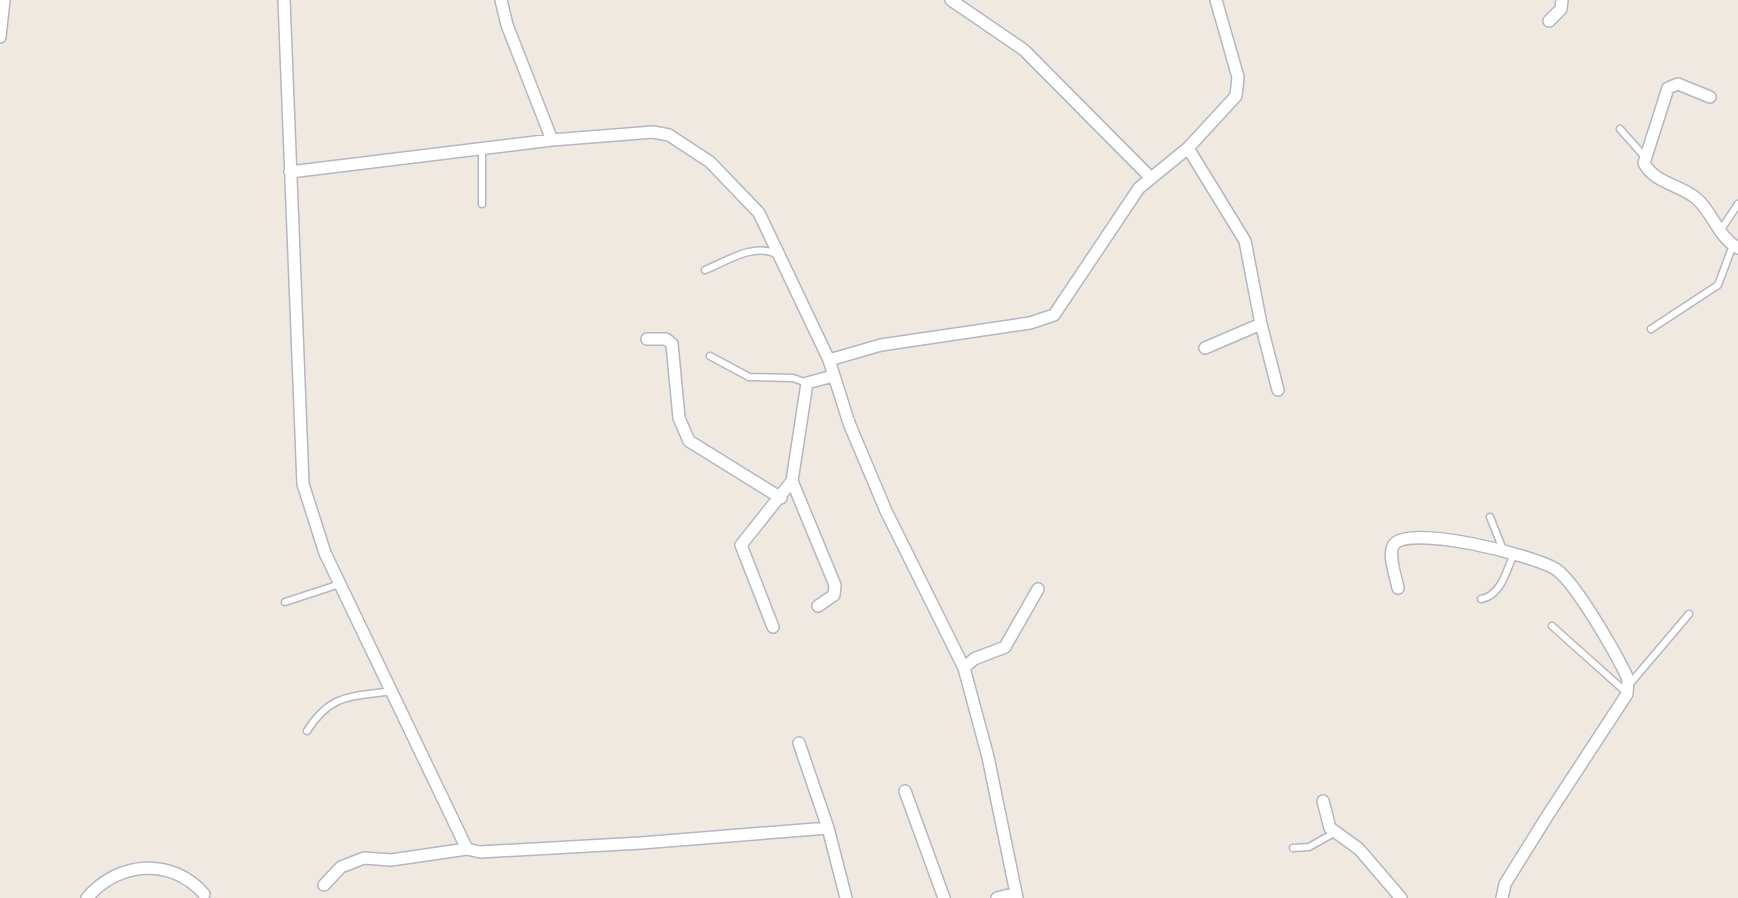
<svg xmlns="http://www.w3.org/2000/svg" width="1738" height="898" font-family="Helvetica,sans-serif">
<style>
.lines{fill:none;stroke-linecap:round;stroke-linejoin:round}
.service-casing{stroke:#b4b7c1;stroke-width:9}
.minor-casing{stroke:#b4b7c1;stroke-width:14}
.service{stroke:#fff;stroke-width:6}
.minor{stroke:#fff;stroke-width:11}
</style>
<rect width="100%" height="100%" fill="#efe9e1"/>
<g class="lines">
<defs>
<path id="service" d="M1620 129 1644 156
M482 204V151
M1720 231 1738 204
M705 270C727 261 753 243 776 254
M1651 329 1718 285 1733 245
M710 356 749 377 793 378 807 383
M1490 517 1504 552
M1481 599C1501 596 1506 571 1514 554
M285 602 340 584
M1552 626 1627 693
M1628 686 1689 614
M307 731C331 693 351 697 393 691
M1293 848 1309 847 1334 833"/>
<path id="minor" d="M284 0 303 484 325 553 467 849 480 852 641 843 828 828 846 898
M501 0 507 25 552 140
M951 0 1024 50 1150 177
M1549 21 1561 9 1562 0
M0 37 4 0
M1710 97 1678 84 1668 88 1644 163C1654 183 1681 185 1697 199 1713 213 1718 237 1738 248
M1188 148 1245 241 1261 324 1205 348
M290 172 552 140 653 132 669 135 710 162 759 213 829 360 849 423 886 511 964 668 988 757 1017 898
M1261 324 1278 390
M647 339H666L672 344 679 418 689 441 781 498
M829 360 881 345 1030 323 1054 315 1139 188 1188 148 1236 96 1238 77 1216 0
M792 481 835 585 834 595 818 606
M1398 588C1396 577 1388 556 1393 546 1404 522 1538 556 1557 570 1577 585 1617 655 1628 679L1627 694 1546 818 1505 884 1502 898
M773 627 741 545 792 481 807 383 833 376
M964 668 974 659 1005 647 1038 589
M799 743 828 828
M905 791 944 898
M1323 801 1330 828 1359 849 1401 898
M324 885 341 867 364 858 391 860 467 849
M87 898C118 861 172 857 204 894
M997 898 1016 893"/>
</defs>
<use href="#service" class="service-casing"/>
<use href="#minor" class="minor-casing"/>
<use href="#service" class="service"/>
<use href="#minor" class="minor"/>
</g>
</svg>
